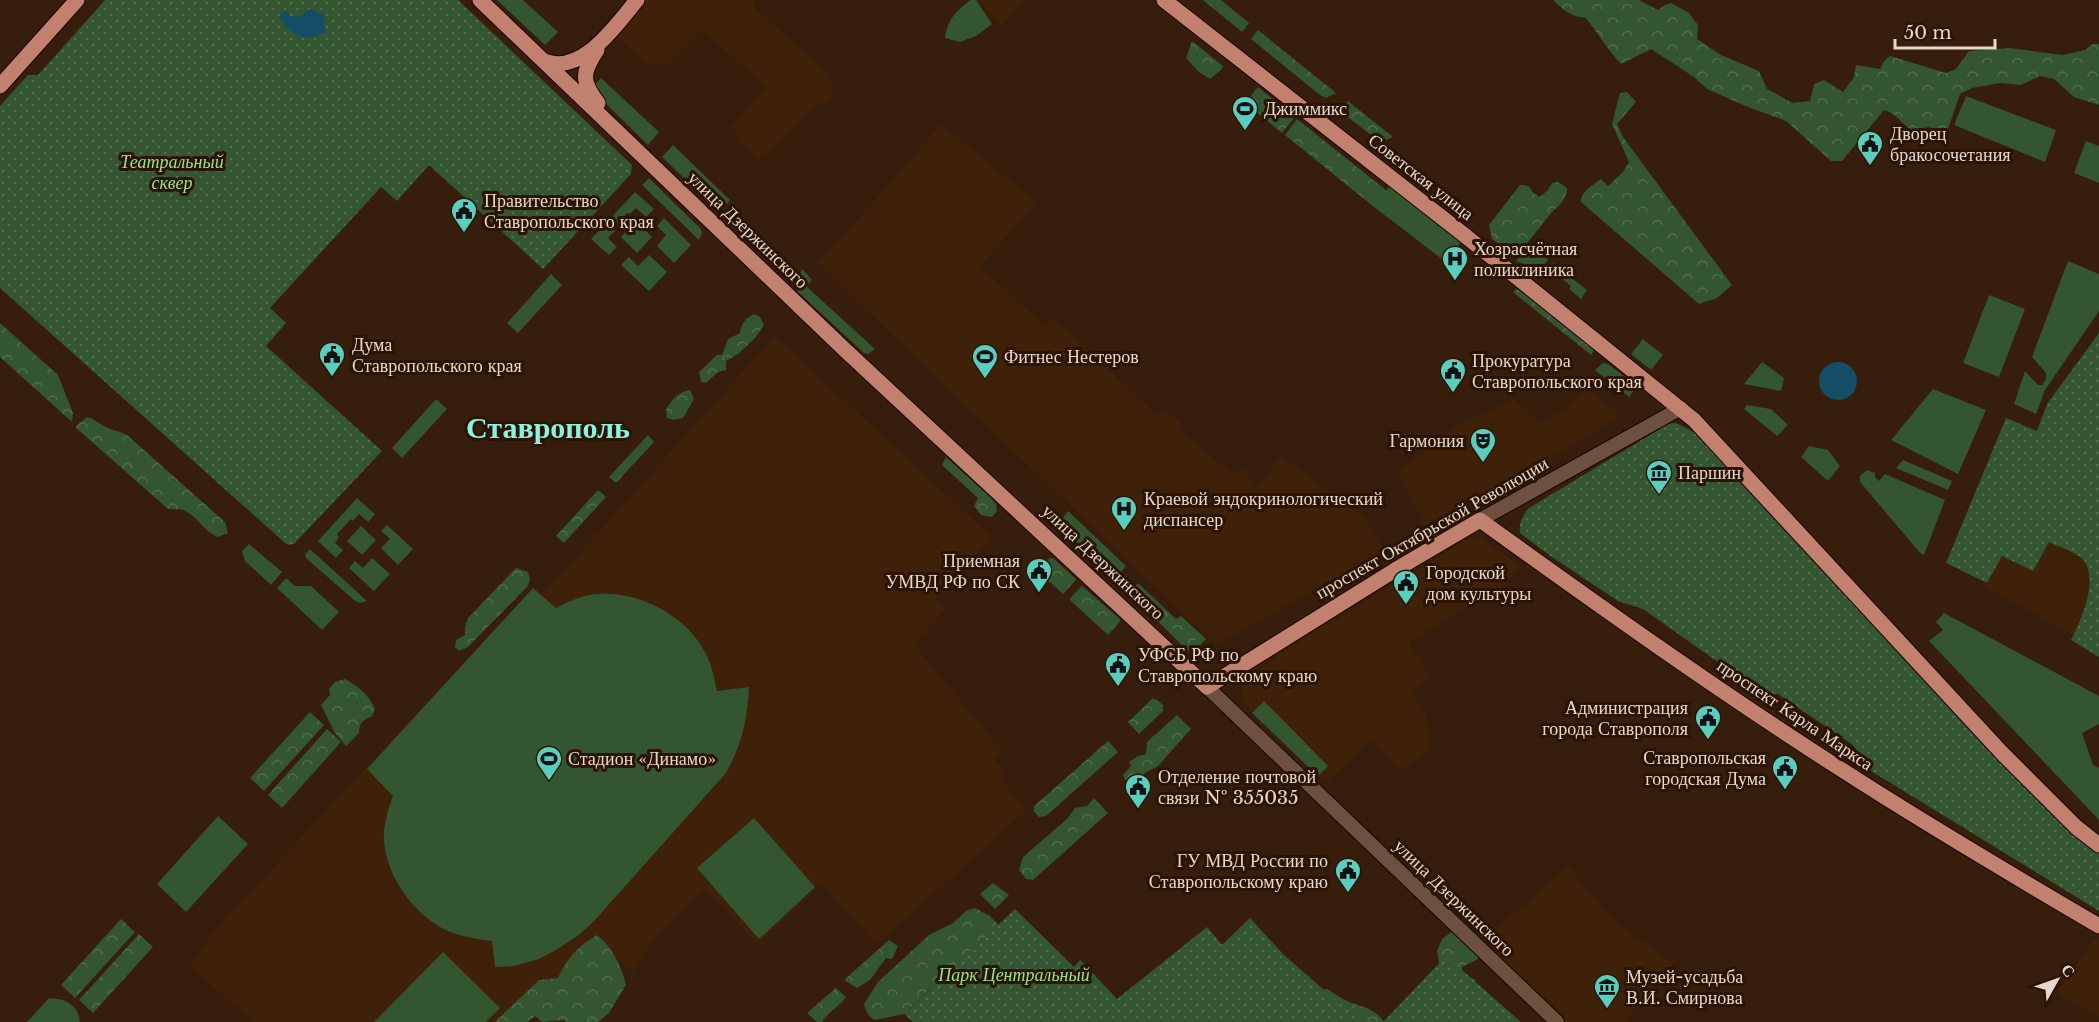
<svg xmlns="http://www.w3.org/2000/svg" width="2099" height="1022" font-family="'Libre Baskerville',serif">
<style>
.built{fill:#3f210a}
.grass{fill:#335530}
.forest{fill:url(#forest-crowns)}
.park{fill:url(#park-dots)}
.water{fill:#144d66}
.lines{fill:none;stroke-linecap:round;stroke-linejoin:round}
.minor-casing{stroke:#1c0600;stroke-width:16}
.major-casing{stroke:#1c0600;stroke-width:17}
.minor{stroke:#6d513e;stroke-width:14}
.major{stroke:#c1816e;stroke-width:15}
.labels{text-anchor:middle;stroke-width:6;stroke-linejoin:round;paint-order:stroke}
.poi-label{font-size:18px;fill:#e8d7cd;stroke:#2b1403;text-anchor:start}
.park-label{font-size:18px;font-style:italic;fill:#92e589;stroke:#2b1403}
.street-label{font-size:18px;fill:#e8d7cd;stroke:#2b1403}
.town-label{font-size:30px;font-weight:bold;fill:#8bf2e2;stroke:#2b1403}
</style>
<defs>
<pattern id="forest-crowns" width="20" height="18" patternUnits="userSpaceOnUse" patternTransform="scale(1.5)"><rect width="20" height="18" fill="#335530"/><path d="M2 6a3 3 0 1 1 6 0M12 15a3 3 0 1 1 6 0" fill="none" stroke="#516d4d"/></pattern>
<pattern id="park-dots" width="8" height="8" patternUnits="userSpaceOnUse" patternTransform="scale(1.5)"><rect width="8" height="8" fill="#335530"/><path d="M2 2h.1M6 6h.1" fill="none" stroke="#516d4d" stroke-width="1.8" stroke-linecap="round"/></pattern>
</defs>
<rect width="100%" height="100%" fill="#361d0c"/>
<path class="built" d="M642 0H756L752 5 828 74 833 89 831 98 822 103 815 105 766 157 763 154 758 159 744 147 731 126 767 88 702 30 666 66 646 64 613 33Z
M980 0H1025L1001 27Z
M941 124 1037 203 980 266 1045 326 1053 318 1157 415 1164 410 1180 422 1183 433 1230 472 1246 469 1255 489 1281 456 1367 520 1385 551 1228 638 1215 644 897 340 817 262 870 206Z
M775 336 993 538 935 599 946 609 914 644 1002 751 995 759 1006 772 1000 778 1027 810 876 945 822 884 757 945 722 905 703 889 651 942 633 973 596 937 514 1022H252L189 965 214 931 533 588 542 595Z
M1585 388 1618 413 1616 420 1428 528 1397 474 1458 425 1514 399 1541 423 1573 404Z
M1472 536 1481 538 1519 565 1494 602 1479 599 1409 643 1430 676 1413 692 1426 716 1430 749 1402 771 1370 741 1328 781 1321 778 1245 703 1242 692 1243 685 1247 678 1287 649Z
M2049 542 2084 560 2095 576 2094 593 2073 635 1985 587 2002 555Z
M1568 866 1616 923 1673 963 1625 1022H1567L1482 938 1497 928Z
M2093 940H2099V1018L2057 993Z"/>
<path class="grass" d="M497 0H523L558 32 545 45Z
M970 0H976L992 24 976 36 960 42 945 38C948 18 955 13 970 0Z
M601 78 659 132 648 145 591 89Z
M1966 96 2056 130 2045 162 1954 125Z
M2086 141 2099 146V183L2074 173Z
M673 145 730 200 719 212 662 157Z
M649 178 701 229 702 233 699 240 642 185Z
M1391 184 1463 239 1446 262 1374 207Z
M635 192 654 209 646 217 636 208 630 214 627 213 613 228 615 231 608 238 617 247 609 255 591 239Z
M664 218 691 245 674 263 657 246 666 235 657 226Z
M636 221 652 237 637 253 621 237Z
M1530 245 1548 260 1540 270 1516 261Z
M649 255 667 272 649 291 621 265 629 257 638 266Z
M2068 261 2099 274V311L2045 390 2036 414 2014 404 2025 371 2038 385H2042L2046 379V373L2032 357Z
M1553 263 1587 290 1581 299 1569 289 1571 286 1560 277 1557 279 1546 270Z
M802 269 812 280 806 286 875 349 868 354 864 353 798 292 797 282Z
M551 274 562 285 518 333 507 323Z
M1989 295 2025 309 1999 377 1963 363Z
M1643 339 1663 355 1651 370 1631 354Z
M1762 362 1784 378 1781 391 1744 384Z
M1603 363 1608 364 1637 386 1629 397 1595 370Z
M1933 389 1986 410 1958 474 1891 440Z
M436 399 447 409 402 458 392 448Z
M1747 405 1771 409 1788 425 1777 436 1744 409Z
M1809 446 1828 450 1840 466 1828 481 1801 457Z
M1903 460 1952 481 1948 490 1896 468Z
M1867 470 1875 473V477L1879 481 1885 474 1945 500 1924 555 1920 553 1860 482V476Z
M357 498 375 514 368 522 359 514 353 521 351 519 337 534 339 537 335 543 343 550 336 558 318 541Z
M387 525 413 549 398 565 381 548 390 539 381 531Z
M361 526 376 540 362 555 347 541Z
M249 544 282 572 271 585 245 561 242 551Z
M310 549 367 601 360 603 354 600 307 559 305 555Z
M372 558 390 574 374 591 349 568 355 561 363 568Z
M286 578 295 586H311L339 612 322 630 277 588Z
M1138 583 1176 619 1181 616 1206 639 1197 648 1188 651 1132 596 1131 591Z
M533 588 556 608C569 601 585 594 600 594 639 592 682 614 702 647 711 661 714 676 717 691L749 687C747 721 742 744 726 773L594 921 579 935 556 950 539 959 514 966 495 967 492 941C477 939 462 937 448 931 415 916 386 877 384 840 383 825 388 810 393 796L367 769Z
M1944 613 2099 696V724L2082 733 2093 765 2099 768V820L1929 641 1943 630 1936 622Z
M1264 701 1328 766 1318 776 1252 713Z
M218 816 248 844 186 912 157 884Z
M754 818 815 887 759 939 697 868Z
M443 952 500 1008 486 1022H374Z
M49 998C66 999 78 1004 80 1022H27Z"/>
<path class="forest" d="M1203 0H1221L1249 23 1242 32Z
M1553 0H1639L1658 10 1665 5 1671 3 1689 13 1698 25 1697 39 1721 55 1759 71 1767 89 1793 103 1810 101 1814 84 1824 80 1843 92 1854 77 1856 65 1880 69 1884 61 1890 56 1946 73 1956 69 1969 51 2010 48 2063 55 2085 50 2093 44H2099V105L2074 97 2054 79 2040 76 2021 85 2000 83 1972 88 1960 94 1948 129 1942 131 1928 127 1913 131C1901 124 1898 114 1884 110L1842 161H1831L1786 121 1748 107 1707 89 1694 77 1651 49 1621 64C1607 49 1598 33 1585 17 1574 19 1561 8 1553 0Z
M1258 30 1336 93 1326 98 1320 95 1251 39Z
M1192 41 1223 66 1221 70 1210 79 1199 72 1186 58Z
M1258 87 1295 117 1282 133 1245 103Z
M1627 92 1636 102 1617 124 1623 137 1732 285 1717 298 1699 304 1581 202C1581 191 1592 186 1601 179L1608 186 1623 172 1629 162 1612 124 1620 93Z
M1348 101 1393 137 1380 142 1340 111Z
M1297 119 1387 191 1374 207 1285 135Z
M1558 182 1567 188C1568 197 1559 206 1552 212L1516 257 1492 239 1489 225 1520 185C1527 185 1530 186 1533 193L1540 197 1548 190 1552 183Z
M1518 287 1595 349 1591 355 1513 292Z
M755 314 760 317 764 325 755 338 738 354 726 361V370L718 372 706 383 701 382 699 372 717 355H722L728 339 740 333C741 324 746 317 755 314Z
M0 323 58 375 73 413 72 422 0 357Z
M690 390 694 399 683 418 674 420 667 418 666 409C673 399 678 392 690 390Z
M87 417C97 420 96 422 104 426 110 430 120 431 127 435L225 522 228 533 218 537C204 532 197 515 183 510 178 509 172 509 168 509L75 427Z
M648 435 654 442 616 483 609 477Z
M946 457 991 498 996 504 997 511 992 517 981 515 974 506 978 498 942 465Z
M598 490 606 497 564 543 556 536Z
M1068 511 1126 566 1121 572 1110 577 1059 532 1057 526Z
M1050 558H1053L1076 579 1075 581 1063 594 1038 571Z
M516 568 528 572 530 579 528 586 468 647 459 651 455 647 456 640 465 635V627L468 618Z
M1082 586 1121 620 1108 635 1071 601 1070 598Z
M1153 598 1175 620 1180 618 1198 635 1197 639 1189 644 1147 602Z
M345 679C358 686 369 695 375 709L372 716C363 720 359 723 359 733L346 746 335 733 321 705 330 695 329 689 335 682Z
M1153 698 1155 700 1156 699 1164 706 1162 708 1164 710 1139 734 1128 722Z
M310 712 324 725 264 791 250 778Z
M1177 715 1191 729 1158 766 1145 773 1135 788 1133 785 1128 787 1123 775 1131 766 1129 762 1138 756 1146 754 1147 742Z
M327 729 341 742 282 808 268 795Z
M1108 741 1118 752 1046 816 1039 817 1033 810 1035 809 1033 807Z
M1301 741 1323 764 1318 770H1312L1290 748 1295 742Z
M1094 798 1108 813 1033 880 1026 879 1019 870 1023 857 1067 819 1075 808 1087 806Z
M993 883 1009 895 995 909 980 894Z
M975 908 990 916 1077 1007 931 988 904 1014 875 1020C868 1017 866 1011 864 1004L878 982 929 935 953 923 966 911Z
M121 919 135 932 75 998 61 985Z
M1453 931 1488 954 1462 967 1461 972 1475 980 1481 1022H1437L1440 970 1437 951 1442 939Z
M139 934 153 947 93 1013 79 1000Z
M597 935C612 947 622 967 626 985L609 1013 598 1022H566L564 1020 542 1022 535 1016 527 1022H495L539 980 558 978C568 957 577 947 597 935Z
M889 940 898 946 892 959 886 958 870 980 857 988 844 980Z
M836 988 846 997C838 1008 830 1010 822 1022H817L807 1013Z
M1328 989C1333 993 1339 997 1345 1000 1360 1007 1374 1007 1384 1022H1338L1318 990Z"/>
<path class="park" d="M105 0H458L632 165 631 174 543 269 429 165 397 201 381 187 270 308 286 323 266 346 382 451 294 544 289 545 285 543 0 288V106L28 75H38Z
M2099 333V657L2071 640C2082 618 2099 580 2083 559 2073 552 2060 547 2049 542L2033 571 2002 556 1987 583 1946 563 2006 418 2037 431 2047 404Z
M1676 423 1692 431 1726 460 2099 852V911L1871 771 1853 745 1778 694 1759 696 1755 693 1732 672 1643 609 1618 601 1549 555 1520 533C1519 522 1522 516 1529 508L1668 424Z
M1015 909 1074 967 1080 960 1117 999 1207 927 1222 945 1250 918 1284 955 1361 1022H913L904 1014Z
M1446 956 1521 1022H1383Z"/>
<path class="water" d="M310 9 324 15 325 32C304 44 289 35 279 16L285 10 291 16 299 17Z
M1819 381a19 19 0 1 1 38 0a19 19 0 1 1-38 0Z"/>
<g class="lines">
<defs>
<path id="minor" d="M1480 520 1681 408
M1207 687 1557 1022"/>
<path id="major" d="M480 0 844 349 1207 687 1395 570 1480 520C1598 605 1717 690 1839 768 1924 823 2012 875 2099 926
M1164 0 1463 234 1694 420 2002 753 2076 827 2099 845
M597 50C582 73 581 81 598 103
M544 61C582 76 616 25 637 0
M0 86 77 0"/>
</defs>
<use href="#minor" class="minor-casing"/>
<use href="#major" class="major-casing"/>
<use href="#minor" class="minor"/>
<use href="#major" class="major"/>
</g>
<defs>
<symbol id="stadium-pin" viewBox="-11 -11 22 30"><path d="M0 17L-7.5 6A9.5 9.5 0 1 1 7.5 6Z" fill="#59cebe" stroke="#2b1403"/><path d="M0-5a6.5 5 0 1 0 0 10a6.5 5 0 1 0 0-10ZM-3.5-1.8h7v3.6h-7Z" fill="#111"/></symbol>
<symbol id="civic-pin" viewBox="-11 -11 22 30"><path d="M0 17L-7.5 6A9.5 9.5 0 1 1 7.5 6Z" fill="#59cebe" stroke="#2b1403"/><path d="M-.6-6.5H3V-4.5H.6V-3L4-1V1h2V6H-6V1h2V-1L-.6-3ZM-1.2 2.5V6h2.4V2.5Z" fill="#111"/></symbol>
<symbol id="hospital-pin" viewBox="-11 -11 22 30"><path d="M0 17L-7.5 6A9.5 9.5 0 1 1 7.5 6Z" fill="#59cebe" stroke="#2b1403"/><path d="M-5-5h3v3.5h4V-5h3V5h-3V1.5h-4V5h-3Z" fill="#111"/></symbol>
<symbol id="theatre-pin" viewBox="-11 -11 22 30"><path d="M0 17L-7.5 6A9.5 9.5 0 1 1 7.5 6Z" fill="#59cebe" stroke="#2b1403"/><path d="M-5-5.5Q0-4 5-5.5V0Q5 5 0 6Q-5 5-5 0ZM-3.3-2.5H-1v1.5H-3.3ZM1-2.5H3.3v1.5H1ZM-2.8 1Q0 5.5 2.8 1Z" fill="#111"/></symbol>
<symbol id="museum-pin" viewBox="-11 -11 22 30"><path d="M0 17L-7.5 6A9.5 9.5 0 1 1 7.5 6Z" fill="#59cebe" stroke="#2b1403"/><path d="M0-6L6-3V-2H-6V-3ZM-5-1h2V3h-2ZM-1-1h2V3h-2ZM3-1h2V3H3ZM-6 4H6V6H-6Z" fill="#111"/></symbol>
</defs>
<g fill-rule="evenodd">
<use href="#stadium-pin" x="1230" y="94" width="30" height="40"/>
<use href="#civic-pin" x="1855" y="129" width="30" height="40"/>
<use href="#civic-pin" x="449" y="196" width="30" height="40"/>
<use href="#hospital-pin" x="1440" y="244" width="30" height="40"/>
<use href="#civic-pin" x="317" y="340" width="30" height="40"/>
<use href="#stadium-pin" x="970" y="342" width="30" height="40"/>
<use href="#civic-pin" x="1438" y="356" width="30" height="40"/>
<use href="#theatre-pin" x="1468" y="426" width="30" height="40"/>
<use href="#museum-pin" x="1644" y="458" width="30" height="40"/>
<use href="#hospital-pin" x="1109" y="494" width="30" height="40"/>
<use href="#civic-pin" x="1024" y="556" width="30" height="40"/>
<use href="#civic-pin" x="1391" y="568" width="30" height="40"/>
<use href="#civic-pin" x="1103" y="650" width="30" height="40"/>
<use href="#civic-pin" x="1693" y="703" width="30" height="40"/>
<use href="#stadium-pin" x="534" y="744" width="30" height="40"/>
<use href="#civic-pin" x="1770" y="753" width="30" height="40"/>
<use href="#civic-pin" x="1123" y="772" width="30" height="40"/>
<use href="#civic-pin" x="1333" y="856" width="30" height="40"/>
<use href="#museum-pin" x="1592" y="972" width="30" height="40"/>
</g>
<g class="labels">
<g class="poi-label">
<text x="1264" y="115">Джиммикс</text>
<text x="1890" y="140">Дворец<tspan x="1890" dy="21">бракосочетания</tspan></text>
<text x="484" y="207">Правительство<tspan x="484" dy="21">Ставропольского края</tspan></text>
<text x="1474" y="255">Хозрасчётная<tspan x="1474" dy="21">поликлиника</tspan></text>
<text x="352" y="351">Дума<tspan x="352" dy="21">Ставропольского края</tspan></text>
<text x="1004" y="363">Фитнес Нестеров</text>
<text x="1472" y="367">Прокуратура<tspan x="1472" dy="21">Ставропольского края</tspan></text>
<text x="1464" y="447" text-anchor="end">Гармония</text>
<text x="1678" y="479">Паршин</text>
<text x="1144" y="505">Краевой эндокринологический<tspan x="1144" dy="21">диспансер</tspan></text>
<text x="1020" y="567" text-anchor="end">Приемная<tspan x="1020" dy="21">УМВД РФ по СК</tspan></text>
<text x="1426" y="579">Городской<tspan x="1426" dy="21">дом культуры</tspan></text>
<text x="1138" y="661">УФСБ РФ по<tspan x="1138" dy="21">Ставропольскому краю</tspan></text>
<text x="1688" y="714" text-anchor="end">Администрация<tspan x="1688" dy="21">города Ставрополя</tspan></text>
<text x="1766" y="764" text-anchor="end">Ставропольская<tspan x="1766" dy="21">городская Дума</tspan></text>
<text x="568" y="765">Стадион «Динамо»</text>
<text x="1158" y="783">Отделение почтовой<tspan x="1158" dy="21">связи № 355035</tspan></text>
<text x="1328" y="867" text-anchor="end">ГУ МВД России по<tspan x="1328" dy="21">Ставропольскому краю</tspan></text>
<text x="1626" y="983">Музей-усадьба<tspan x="1626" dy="21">В.И. Смирнова</tspan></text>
</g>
<g class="park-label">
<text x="172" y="168">Театральный<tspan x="172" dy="21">сквер</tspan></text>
<text x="1014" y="981">Парк Центральный</text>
</g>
<g class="street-label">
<text transform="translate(1421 177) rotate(38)" y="6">Советская улица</text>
<text transform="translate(748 230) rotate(44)" y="6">улица Дзержинского</text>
<text transform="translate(1432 528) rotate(-30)" y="6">проспект Октябрьской Революции</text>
<text transform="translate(1103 562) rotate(43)" y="6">улица Дзержинского</text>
<text transform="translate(1795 715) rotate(34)" y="6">проспект Карла Маркса</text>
<text transform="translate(1454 898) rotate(44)" y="6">улица Дзержинского</text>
</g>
<g class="town-label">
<text x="548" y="438">Ставрополь</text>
</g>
</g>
<g transform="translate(2057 980) rotate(50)" stroke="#2b1403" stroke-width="4.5" paint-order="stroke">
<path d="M0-4.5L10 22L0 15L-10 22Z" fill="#e8d7cd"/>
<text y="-9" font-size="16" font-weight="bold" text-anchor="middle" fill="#e8d7cd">С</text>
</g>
<path d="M1895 39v9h100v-9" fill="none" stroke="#e8d7cd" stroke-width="3"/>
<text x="1904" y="39" font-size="18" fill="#e8d7cd" stroke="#2b1403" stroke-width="4.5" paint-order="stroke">50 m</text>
</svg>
